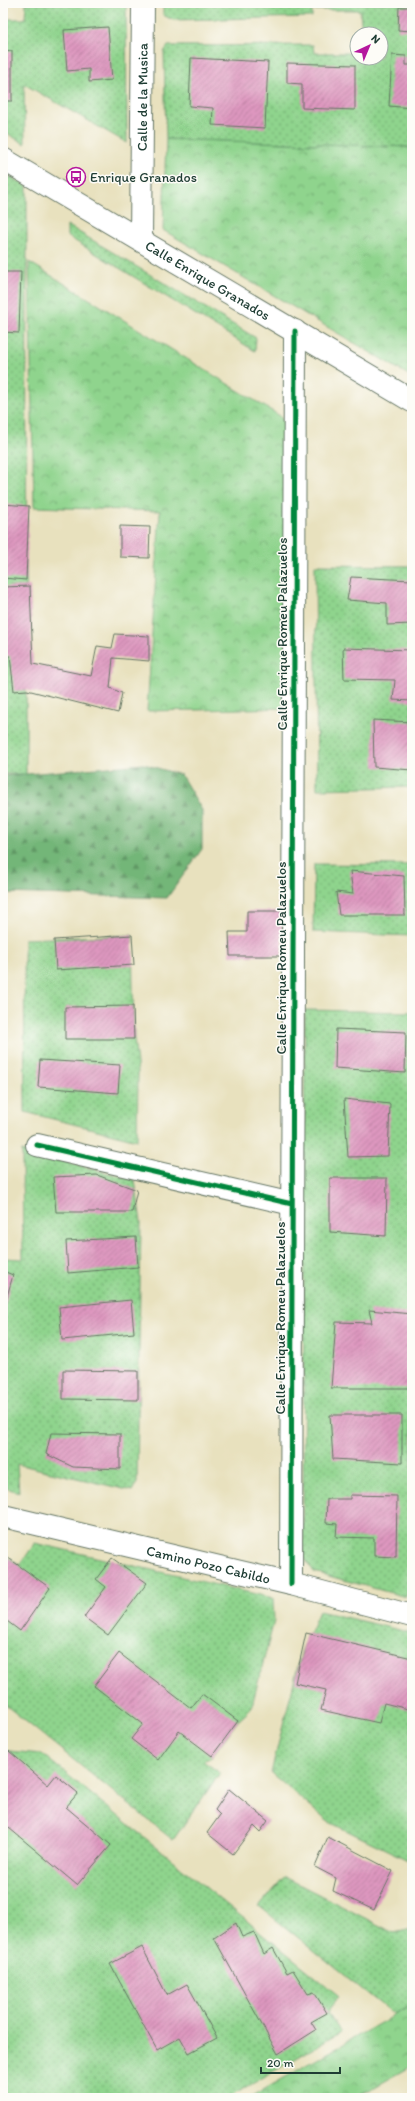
<svg xmlns="http://www.w3.org/2000/svg" width="415" height="2101" font-family="Itim,sans-serif">
<style>
.forest{fill:url(#forest-firs);stroke:#497a56}
.park{fill:url(#park-crowns);stroke:#578860}
.garden{fill:url(#garden-dots);stroke:#578860}
.building{fill:url(#building-hatch)}
.lines{fill:none;stroke-linecap:round;stroke-linejoin:round}
.street-casing{stroke:#657664;stroke-width:24}
.street{stroke:#fff;stroke-width:22}
.cycleway-casing{stroke:#fdfcf7;stroke-width:8}
.cycleway{stroke:#00873e;stroke-width:5}
.labels{text-anchor:middle;stroke-width:3;stroke-linejoin:round;paint-order:stroke}
.street-label{font-size:14px;fill:#1f3d34;stroke:#fdfcf7}
.poi-label{font-size:14px;fill:#1f3d34;stroke:#fdfcf7;text-anchor:start}
</style>
<defs>
<pattern id="forest-firs" width="22" height="20" patternUnits="userSpaceOnUse"><rect width="22" height="20" fill="#73b678"/><path d="M5 1l3.5 6h-7zM16 11l3.5 6h-7z" fill="#5e9563"/></pattern>
<pattern id="park-crowns" width="20" height="18" patternUnits="userSpaceOnUse"><rect width="20" height="18" fill="#8fd48d"/><path d="M2 6a3 3 0 1 1 6 0M12 15a3 3 0 1 1 6 0" fill="none" stroke="#74ad74"/></pattern>
<pattern id="garden-dots" width="8" height="8" patternUnits="userSpaceOnUse"><rect width="8" height="8" fill="#8fd48d"/><path d="M2 2h.1M6 6h.1" fill="none" stroke="#74ad74" stroke-width="1.8" stroke-linecap="round"/></pattern>
<pattern id="building-hatch" width="6" height="6" patternUnits="userSpaceOnUse"><rect width="6" height="6" fill="#de97bf"/><path d="M-1 1l2-2M0 6l6-6M5 7l2-2" fill="none" stroke="#b37c9c"/></pattern>
</defs>
<rect width="100%" height="100%" fill="#fdfcf7"/>
<filter id="ink" filterUnits="userSpaceOnUse"><feTurbulence type="fractalNoise" baseFrequency=".025" numOctaves="2"/><feDisplacementMap in="SourceGraphic" scale="8" xChannelSelector="R" yChannelSelector="G"/><feConvolveMatrix kernelMatrix="1 2 1 2 8 2 1 2 1" color-interpolation-filters="sRGB"/></filter>
<filter id="wash" filterUnits="userSpaceOnUse"><feTurbulence type="fractalNoise" baseFrequency=".012" numOctaves="4" result="noise"/><feDisplacementMap in="SourceGraphic" scale="16" xChannelSelector="R" yChannelSelector="G"/><feGaussianBlur stdDeviation="0.9" result="paint"/><feColorMatrix in="noise" values="0 0 0 0 0 0 0 0 0 0 0 0 0 0 0 0 0 1.4 0 .05"/><feComposite in="paint" operator="in"/></filter>
<g filter="url(#wash)">
<rect width="100%" height="100%" fill="#e8e1be"/>
<path class="forest" d="M144 764 181 775 202 810V849L167 898 3 893V776Z"/>
<path class="park" d="M166 139 412 147V377L163 230Z
M29 262 280 416 294 437 293 708 147 711 160 511 34 507Z
M412 2005V2066L355 2098H249Z"/>
<path class="garden" d="M26 3H126L127 143 24 84 25 144 3 131V19H25Z
M163 3H412V147L166 139 164 52 168 46 313 45 314 53H357V58H381V34H362L360 10H312V17L173 20 163 15Z
M3 173 27 186 26 774H3Z
M67 225 256 338 255 351 67 236Z
M315 565 412 566V787L317 789Z
M314 864 412 865V936L313 932Z
M132 935 134 1039 138 1072 137 1140 25 1112 24 939Z
M305 1010 412 1012V1498L410 1586 406 1597 314 1572 303 1556Z
M22 1151 135 1180 141 1222 137 1483 132 1491 17 1464 19 1492 3 1487V1258L23 1259Z
M35 1543 273 1598 274 1621 251 1709 238 1721 212 1756 203 1761 220 1773 173 1840 3 1703V1554L20 1565Z
M319 1611 412 1633V1862L327 1821 271 1773 302 1650Z
M9 1751 42 1754 339 1996 327 2013 341 2032 228 2098H3V1758Z
M285 1877 394 1933 412 1929V2005L394 2015 259 1906Z"/>
<g id="blocks">
<path class="building" d="M411 3 412 31 398 30 399 7H410Z
M108 27 112 80 89 82V69L67 71 64 30Z
M12 51V101H3V52Z
M392 55 406 56V65H412V108L389 106Z
M191 58 268 62 265 128 212 125 213 108 189 106Z
M287 63 355 65V110L302 108V84L287 83Z
M3 272H21L19 333 3 332Z
M3 504 29 506 26 580 3 578Z
M120 526 150 527 149 558 120 557Z
M351 577 412 580V624L387 625V603L347 600Z
M30 586 33 664 91 676 97 646 112 648 115 634 149 636V661L113 658 110 688 122 693 118 713 27 690 14 691 10 656H3V587Z
M343 648 412 650V701L393 700 395 680 344 679Z
M373 720 412 722V770L374 767Z
M350 871 404 876 405 915H339L336 892 353 894Z
M247 911H282V956H230L229 932H247Z
M132 935 134 965 56 970 54 940Z
M133 1006 134 1039H65V1007Z
M336 1029 406 1032 405 1073 335 1068Z
M40 1060 120 1065 118 1093 38 1087Z
M344 1099 390 1104 388 1156 348 1157Z
M97 1175 137 1190 132 1212H56L53 1177Z
M330 1178H387L386 1236 330 1232Z
M136 1237 138 1267 68 1273 66 1241Z
M3 1271 13 1275 3 1311Z
M131 1300 134 1333 62 1340 59 1307Z
M369 1310 412 1314V1388H331L336 1322 372 1323Z
M63 1370 138 1371V1400L63 1399Z
M330 1415H402V1463L333 1459Z
M51 1433 120 1434V1469L73 1467 46 1454Z
M350 1495 397 1496 396 1557 374 1556V1538L336 1537 337 1524 326 1523 327 1499H350Z
M3 1554 50 1588 20 1631 3 1618Z
M112 1558 147 1583 108 1635 84 1617 106 1587 96 1579Z
M306 1633 412 1658V1710L384 1703 379 1723 321 1710 326 1690 295 1683Z
M119 1653 191 1708 202 1694 238 1721 212 1756 179 1731 158 1760 131 1739 143 1724 94 1686Z
M9 1751 48 1785 56 1775 78 1793 66 1807 111 1845 77 1885 3 1823V1758Z
M229 1789 268 1821 260 1832 254 1826 233 1854 207 1833 220 1815 215 1810Z
M328 1837 393 1871 374 1910 333 1891 336 1878 315 1867Z
M236 1923 242 1937 254 1932 264 1954 273 1948 287 1973 293 1970 308 1994 314 1992 327 2013 311 2022 316 2030 278 2054 214 1938Z
M142 1947 167 1995 187 1984 217 2038 189 2053 180 2037 157 2050 110 1964Z"/>
</g>
</g>
<g filter="url(#ink)">
<use href="#blocks" fill-opacity="0" stroke="#657664" stroke-width="1"/>
<g class="lines">
<defs>
<g id="street">
<path id="s1" d="M3 159 412 401"/>
<path id="s2" d="M141 240 143 3"/>
<path d="M37 1145 292 1204"/>
<path id="s3" d="M3 1516 291 1584 412 1616"/>
<path d="M291 1584 295 331"/>
</g>
</defs>
<use href="#street" class="street-casing"/>
<use href="#street" class="street"/>
<defs>
<path id="cycleway" d="M37 1145 292 1204
M291 1584 295 331"/>
</defs>
<use href="#cycleway" class="cycleway-casing"/>
<use href="#cycleway" class="cycleway"/>
</g>
</g>
<defs>
<symbol id="bus-ring" viewBox="-11 -11 22 22"><circle r="9.5" fill="#fdfcf7" stroke="#b5179e" stroke-width="1.5"/><path d="M-5-6H5V4H4V6H2V4H-2V6H-4V4H-5ZM-3.5-4V0h7V-4ZM-3.5 1.2v1.5H-2V1.2ZM2 1.2v1.5H3.5V1.2Z" fill="#b5179e"/></symbol>
</defs>
<g fill-rule="evenodd">
<use href="#bus-ring" x="65" y="166" width="22" height="22"/>
</g>
<g class="labels">
<g class="street-label">
<text dy="5" stroke="none"><textPath href="#s2" startOffset="143">Calle de la Musica</textPath></text>
<text dy="5" stroke="none"><textPath href="#s1" startOffset="238">Calle Enrique Granados</textPath></text>
<text transform="translate(282 634) rotate(-90)" y="5">Calle Enrique Romeu Palazuelos</text>
<text transform="translate(281 958) rotate(-90)" y="5">Calle Enrique Romeu Palazuelos</text>
<text transform="translate(280 1318) rotate(-90)" y="5">Calle Enrique Romeu Palazuelos</text>
<text dy="5" stroke="none"><textPath href="#s3" startOffset="211">Camino Pozo Cabildo</textPath></text>
</g>
<g class="poi-label">
<text x="90" y="182">Enrique Granados</text>
</g>
</g>
<rect width="415" height="2101" fill="none" stroke="#fdfcf7" stroke-width="16"/>
<g transform="translate(369 46) rotate(44)"><circle r="19" fill="#fdfcf7" stroke="#a4b0a9"/>
<path d="M0-3L7 15L0 10L-7 15Z" fill="#b5179e"/>
<text y="-6" font-size="11" font-weight="bold" text-anchor="middle" fill="#1f3d34">N</text>
</g>
<path d="M261 2067v6h79v-6" fill="none" stroke="#1f3d34" stroke-width="2"/>
<text x="267" y="2067" font-size="12" fill="#1f3d34" stroke="#fdfcf7" stroke-width="3" paint-order="stroke">20 m</text>
</svg>
